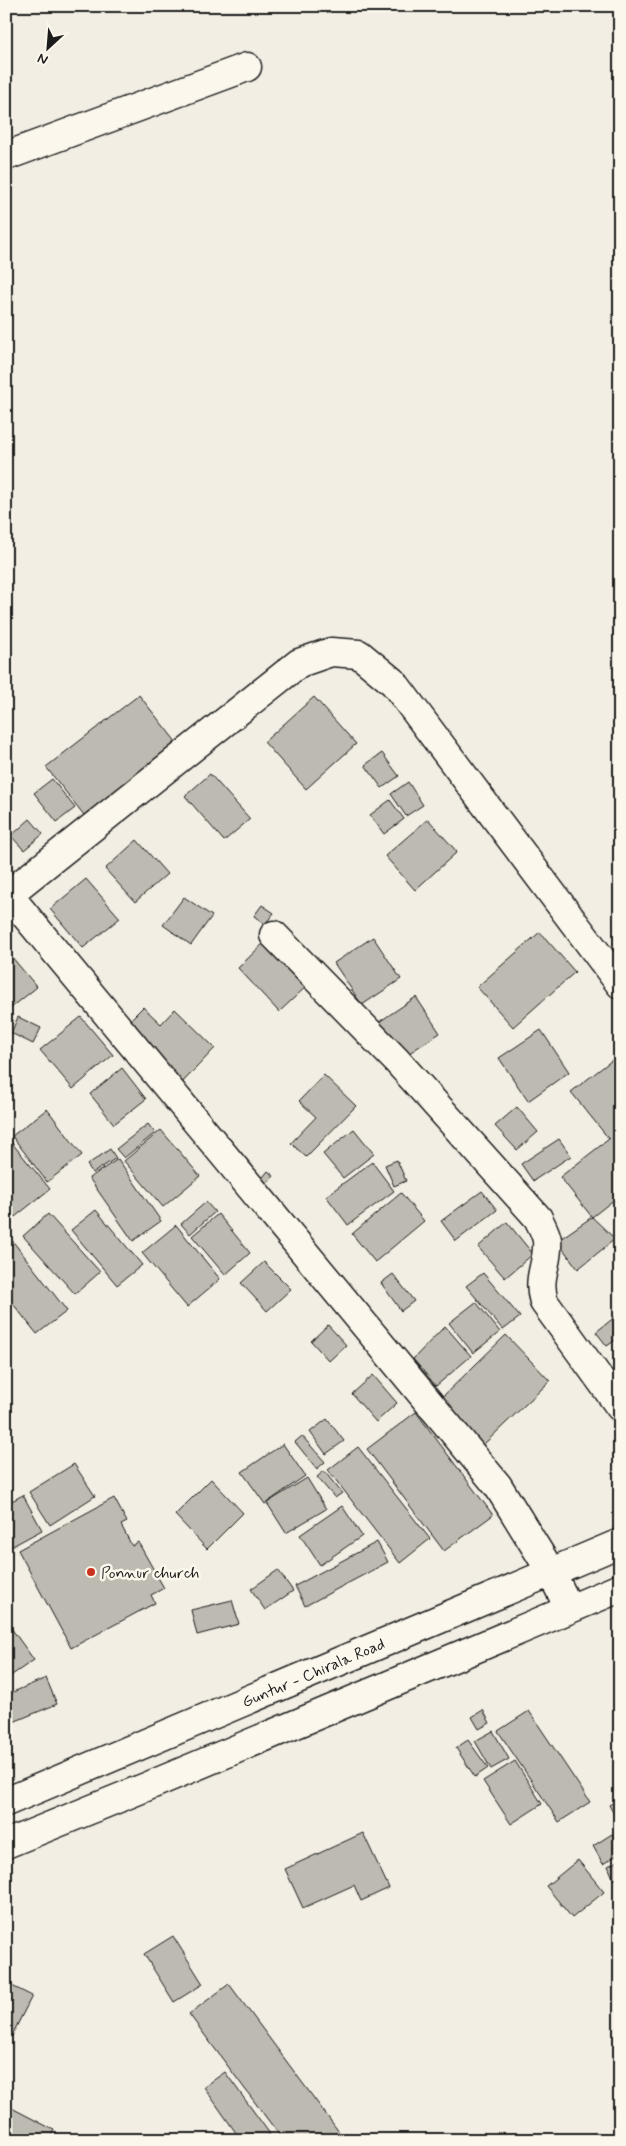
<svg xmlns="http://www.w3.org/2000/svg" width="626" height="2146" font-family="Mynerve,sans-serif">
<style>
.building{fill:#bdbab1;stroke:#1c1c1c}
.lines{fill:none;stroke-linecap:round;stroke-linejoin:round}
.street-casing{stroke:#1c1c1c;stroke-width:31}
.primary-casing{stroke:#1c1c1c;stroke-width:31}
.street{stroke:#fbf7ec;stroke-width:28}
.primary{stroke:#fbf7ec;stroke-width:28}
.poi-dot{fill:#c8321e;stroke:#fbf7ec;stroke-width:2}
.labels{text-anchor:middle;stroke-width:5;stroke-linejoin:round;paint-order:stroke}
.poi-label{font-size:16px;fill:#1c1c1c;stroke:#fbf7ec;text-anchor:start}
.street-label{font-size:16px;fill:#1c1c1c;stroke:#fbf7ec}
</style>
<rect width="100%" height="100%" fill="#f2eee4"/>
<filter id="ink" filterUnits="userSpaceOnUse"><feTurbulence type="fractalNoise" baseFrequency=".02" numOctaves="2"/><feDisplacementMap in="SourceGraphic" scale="10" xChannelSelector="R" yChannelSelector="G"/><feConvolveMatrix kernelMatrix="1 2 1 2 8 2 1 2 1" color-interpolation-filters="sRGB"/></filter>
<g filter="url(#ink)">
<path class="building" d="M139 695 177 743 84 815 46 767Z
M314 697 356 744 306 789 264 742Z
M382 753 399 776 382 788 365 765Z
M210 774 250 819 224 841 185 796Z
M52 779 75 808 57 822 34 793Z
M408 782 423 805 406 816 391 794Z
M390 800 404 819 384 834 370 815Z
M30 819 43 834 24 850 11 836Z
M428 819 457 852 415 890 385 856Z
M137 840 167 874 135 902 105 869Z
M86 879 120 918 83 948 50 909Z
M184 897 212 916 191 945 163 925Z
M262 905 274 913 265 924 254 916Z
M540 932 575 972 513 1027 477 987Z
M373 937 401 979 362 1005 334 963Z
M268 939 310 983 279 1012 238 968Z
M6 950 37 987 6 1012Z
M416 997 440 1033 397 1061 373 1026Z
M143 1007 161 1024 175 1009 215 1048 179 1086 121 1029Z
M18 1017 41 1028 33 1044 11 1033Z
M81 1017 113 1055 73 1089 40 1050Z
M541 1030 569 1072 528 1101 499 1058Z
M616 1057 620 1062V1195L592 1217 560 1177 609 1139 571 1092Z
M122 1068 146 1099 114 1124 90 1094Z
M324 1075 356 1106 306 1157 291 1143 316 1117 299 1101Z
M517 1107 538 1132 517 1150 495 1126Z
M47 1109 82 1155 47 1182 12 1136Z
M148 1124 155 1133 124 1158 116 1149Z
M354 1129 374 1154 343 1178 323 1154Z
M161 1130 200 1176 163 1207 124 1161Z
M6 1136 50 1189 6 1224Z
M559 1139 571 1156 533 1181 521 1164Z
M110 1149 116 1158 93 1173 87 1165Z
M118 1159 161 1221 133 1241 89 1178Z
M397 1160 406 1181 394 1186 385 1165Z
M372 1162 394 1191 348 1225 326 1196Z
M268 1171 274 1176 260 1191 255 1187Z
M482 1191 497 1210 456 1241 441 1221Z
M401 1193 424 1221 375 1262 352 1234Z
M206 1202 215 1212 190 1234 181 1224Z
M96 1210 142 1265 117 1285 71 1230Z
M48 1214 100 1272 75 1294 23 1236Z
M218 1214 250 1253 225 1275 192 1236Z
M592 1217 615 1239 578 1269 557 1241Z
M507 1222 533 1254 505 1278 478 1247Z
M176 1225 220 1279 187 1307 142 1253Z
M11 1239 67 1311 37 1334 6 1295V1242Z
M264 1262 291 1289 267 1311 241 1283Z
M483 1273 520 1317 503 1330 466 1286Z
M393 1274 414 1301 401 1311 381 1283Z
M476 1302 500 1332 473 1353 449 1323Z
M620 1313V1337L607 1346 596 1332Z
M328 1325 346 1345 329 1361 311 1341Z
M445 1326 471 1356 436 1386 413 1359Z
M506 1335 550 1381 482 1446 438 1401Z
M615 1366 620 1372V1392L609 1377Z
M373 1375 397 1403 376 1422 352 1394Z
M416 1412 493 1515 444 1551 367 1449Z
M327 1419 344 1441 326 1454 310 1432Z
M302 1436 325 1462 317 1469 295 1442Z
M283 1444 305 1476 265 1504 242 1472Z
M358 1447 430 1539 400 1563 328 1470Z
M74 1464 95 1496 50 1525 29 1492Z
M324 1471 342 1493 335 1498 317 1477Z
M307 1478 326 1509 286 1533 267 1503Z
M211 1479 243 1513 207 1549 175 1515Z
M23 1495 42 1530 7 1549 6 1504Z
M114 1498 127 1522 121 1525 132 1546 138 1542 164 1588 151 1595 155 1603 71 1648 18 1550Z
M342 1506 362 1536 320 1565 300 1535Z
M377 1542 388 1562 305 1606 295 1586Z
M278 1570 293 1591 265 1610 251 1589Z
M232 1600 239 1624 197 1635 191 1610Z
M6 1621 34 1660 6 1679Z
M46 1678 57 1704 6 1725V1695Z
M483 1710 490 1723 479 1729 472 1717Z
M529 1711 590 1802 559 1822 498 1731Z
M493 1731 509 1759 491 1769 475 1741Z
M468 1740 488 1768 475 1777 456 1748Z
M515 1761 542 1804 511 1824 483 1781Z
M620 1799V1825L609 1805Z
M363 1833 389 1888 361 1901 354 1885 303 1908 285 1869Z
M612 1834 620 1846V1853L603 1864 593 1846Z
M578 1860 604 1892 572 1918 546 1886Z
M620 1860V1877L614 1880 608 1866Z
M173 1936 203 1984 174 2002 144 1954Z
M6 1983 32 1996 6 2047Z
M229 1984 345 2140H283L189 2014Z
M225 2072 270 2134 261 2140H241L204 2087Z
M6 2105 54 2130 49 2140H6Z"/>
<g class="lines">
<defs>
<path id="street" d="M6 156 247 67
M6 892 498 1486 551 1572 569 1608
M6 896 299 663 331 652 359 654 394 683 620 984
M274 935 397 1061 538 1218C541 1225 546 1233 547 1240 549 1265 536 1275 544 1302L620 1407"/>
<path id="primary" d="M6 1802 620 1543
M6 1844 146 1787 620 1588"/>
</defs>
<use href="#street" class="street-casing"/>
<use href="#primary" class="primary-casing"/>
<use href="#street" class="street"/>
<use href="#primary" class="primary"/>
</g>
</g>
<circle class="poi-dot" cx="91" cy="1572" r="5"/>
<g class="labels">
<g class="poi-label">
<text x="101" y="1578">Ponnur church</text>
</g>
<g class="street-label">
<text transform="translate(313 1672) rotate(-23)" y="6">Guntur - Chirala Road</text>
</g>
</g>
<rect width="626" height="2146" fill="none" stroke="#fbf7ec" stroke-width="25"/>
<rect x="12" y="12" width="601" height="2121" fill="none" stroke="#1c1c1c" stroke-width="2" filter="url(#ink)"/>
<g transform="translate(48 48) rotate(206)" stroke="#fbf7ec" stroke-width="4" paint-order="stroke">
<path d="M0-4L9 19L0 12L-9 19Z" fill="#1c1c1c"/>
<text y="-8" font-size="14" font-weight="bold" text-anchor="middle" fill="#1c1c1c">N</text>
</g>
</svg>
